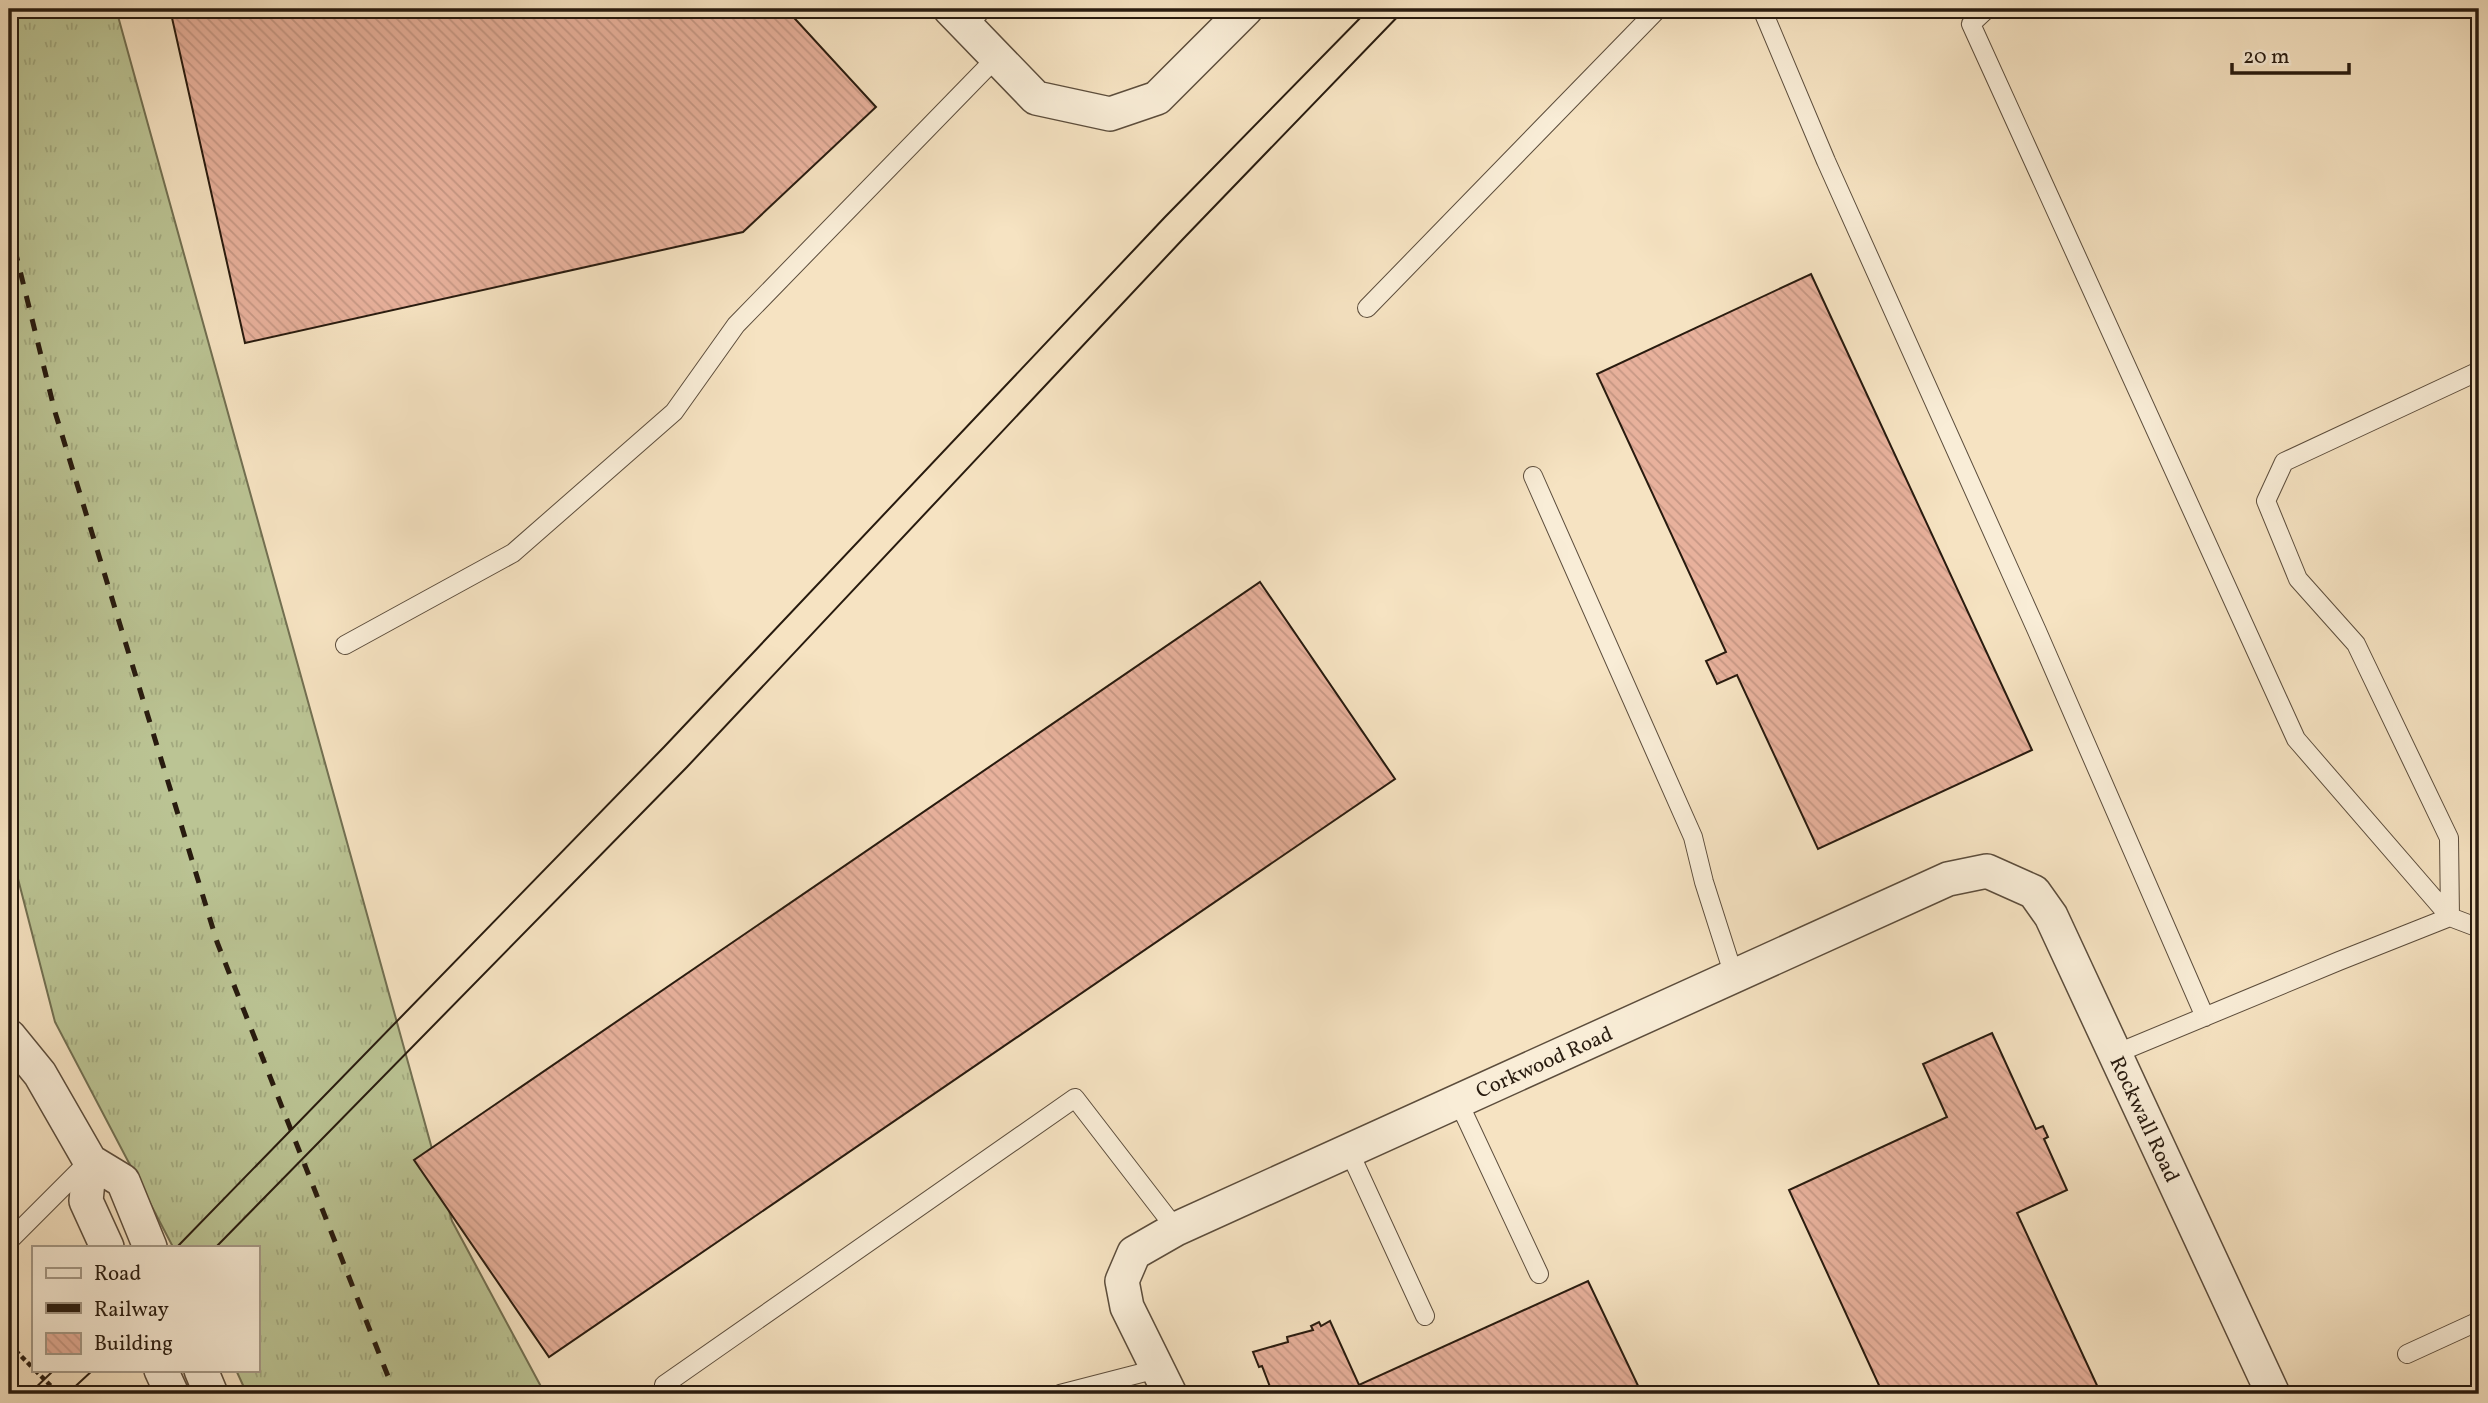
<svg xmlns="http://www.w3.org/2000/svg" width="2488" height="1403" font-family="Vollkorn,serif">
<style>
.grass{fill:url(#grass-tufts);stroke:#727052;stroke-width:2}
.building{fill:url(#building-back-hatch);stroke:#281b0f;stroke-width:2}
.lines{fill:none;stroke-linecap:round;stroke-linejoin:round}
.lane-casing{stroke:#5c4d3c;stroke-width:20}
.street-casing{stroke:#5c4d3c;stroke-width:36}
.path{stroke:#281b0f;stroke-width:4.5;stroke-dasharray:5 3.5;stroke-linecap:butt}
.lane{stroke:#f9edd7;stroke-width:18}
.street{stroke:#f9edd7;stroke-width:33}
.tram{stroke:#281b0f;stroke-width:2}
.rail{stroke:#281b0f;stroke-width:5;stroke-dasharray:12 12;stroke-linecap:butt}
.labels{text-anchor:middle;stroke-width:5;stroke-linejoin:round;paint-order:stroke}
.street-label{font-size:21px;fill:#281b0f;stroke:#f9edd7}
</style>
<defs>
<pattern id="grass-tufts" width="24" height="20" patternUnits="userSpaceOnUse" patternTransform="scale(1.75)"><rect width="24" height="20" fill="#bbc494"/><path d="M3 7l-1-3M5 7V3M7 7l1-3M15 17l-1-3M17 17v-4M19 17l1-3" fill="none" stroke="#a1a87e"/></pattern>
<pattern id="building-back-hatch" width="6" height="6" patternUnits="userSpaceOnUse" patternTransform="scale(1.75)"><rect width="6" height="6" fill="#e8b19c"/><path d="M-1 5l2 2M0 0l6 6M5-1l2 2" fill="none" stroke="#c79885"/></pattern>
</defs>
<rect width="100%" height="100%" fill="#f6e3c2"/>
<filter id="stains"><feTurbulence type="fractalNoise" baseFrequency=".00286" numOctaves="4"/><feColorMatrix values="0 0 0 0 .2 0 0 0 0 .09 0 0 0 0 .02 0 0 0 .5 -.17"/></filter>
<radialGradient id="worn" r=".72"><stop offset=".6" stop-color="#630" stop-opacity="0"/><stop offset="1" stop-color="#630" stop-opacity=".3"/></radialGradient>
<path class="grass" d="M9 9H116L452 1221 545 1394H247L236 1370H257V1247H173L55 1022 9 844Z"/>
<path class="building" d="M170 9H786L876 107 743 232 245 343Z
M1811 274 2032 750 1818 849 1737 675 1717 684 1706 661 1726 652 1597 374Z
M1260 582 1395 779 549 1357 414 1160Z
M1992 1033 2036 1129 2043 1126 2048 1137 2044 1139 2067 1190 2017 1213 2101 1394H1883L1789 1190 1947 1117 1923 1064Z
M1588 1281 1642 1394H1276L1275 1391 1272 1392 1262 1366 1259 1367 1253 1352 1288 1342 1287 1337 1313 1330 1311 1326 1319 1322 1321 1326 1330 1321 1359 1385Z"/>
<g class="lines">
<defs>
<path id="lane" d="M1762 9 1826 161 2037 631 2205 1017
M1987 9 1971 24 2296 739 2450 917 2479 928
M966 26 983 9
M1367 308 1658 9
M1533 476 1693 837 1704 882 1734 976
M345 645 513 553 674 412 736 325 997 57
M2450 917 2449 838 2356 644 2298 579 2266 501 2284 462 2479 371
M2115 1054 2339 961 2450 917
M1458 1101 1539 1274
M1349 1151 1425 1316
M9 1241 87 1163
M2407 1354 2479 1321
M664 1385 1075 1098 1176 1229
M1060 1394 1157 1369"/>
<path id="street" d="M950 9 1036 98 1110 114 1157 98 1246 9
M9 1036 40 1074 90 1161 123 1181 150 1247
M90 1161 86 1201 107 1247
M161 1370 172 1394
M201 1370 211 1394
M1170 1394 1127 1307 1122 1281 1134 1253 1176 1229 1948 879 1987 871 2034 892 2051 916 2273 1394"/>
</defs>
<use href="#lane" class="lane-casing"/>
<use href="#street" class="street-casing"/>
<path class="path" d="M9 1357 16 1351 33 1368
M35 1370 59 1394"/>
<use href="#lane" class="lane"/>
<use href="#street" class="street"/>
<path class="tram" d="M177 1247 664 747 1165 217 1369 9
M216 1247 687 767 1183 239 1405 9
M29 1394 54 1370
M67 1394 93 1370"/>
<path class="rail" d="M9 226 55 412 217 942 395 1394"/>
</g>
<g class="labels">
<g class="street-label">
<text transform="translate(1544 1062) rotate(-24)" y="7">Corkwood Road</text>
<text transform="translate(2145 1119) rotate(65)" y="7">Rockwall Road</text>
</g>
</g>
<rect width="2488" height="1403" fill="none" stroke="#f6e3c2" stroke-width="35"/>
<rect x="10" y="10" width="2467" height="1382" fill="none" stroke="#281b0f" stroke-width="3.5"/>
<rect x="18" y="18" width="2453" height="1368" fill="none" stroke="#281b0f" stroke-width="2"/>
<rect x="32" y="1246" width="228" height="126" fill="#f9edd7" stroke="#a59987" stroke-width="2"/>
<rect x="46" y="1268" width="35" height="10" fill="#f9edd7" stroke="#a59987" stroke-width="2"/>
<text x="94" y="1280" font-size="21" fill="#281b0f">Road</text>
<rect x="46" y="1303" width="35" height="10" fill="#281b0f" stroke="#a59987" stroke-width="2"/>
<text x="94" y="1316" font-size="21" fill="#281b0f">Railway</text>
<rect x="46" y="1333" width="35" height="21" fill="url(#building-back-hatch)" stroke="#a59987" stroke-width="2"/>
<text x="94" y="1350" font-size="21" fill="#281b0f">Building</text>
<path d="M2232 63v10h117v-10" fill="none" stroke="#281b0f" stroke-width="3.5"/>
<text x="2243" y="63" font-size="21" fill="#281b0f" stroke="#f9edd7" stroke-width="5" paint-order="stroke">20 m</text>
<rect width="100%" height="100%" filter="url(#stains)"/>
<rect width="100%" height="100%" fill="url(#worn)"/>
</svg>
